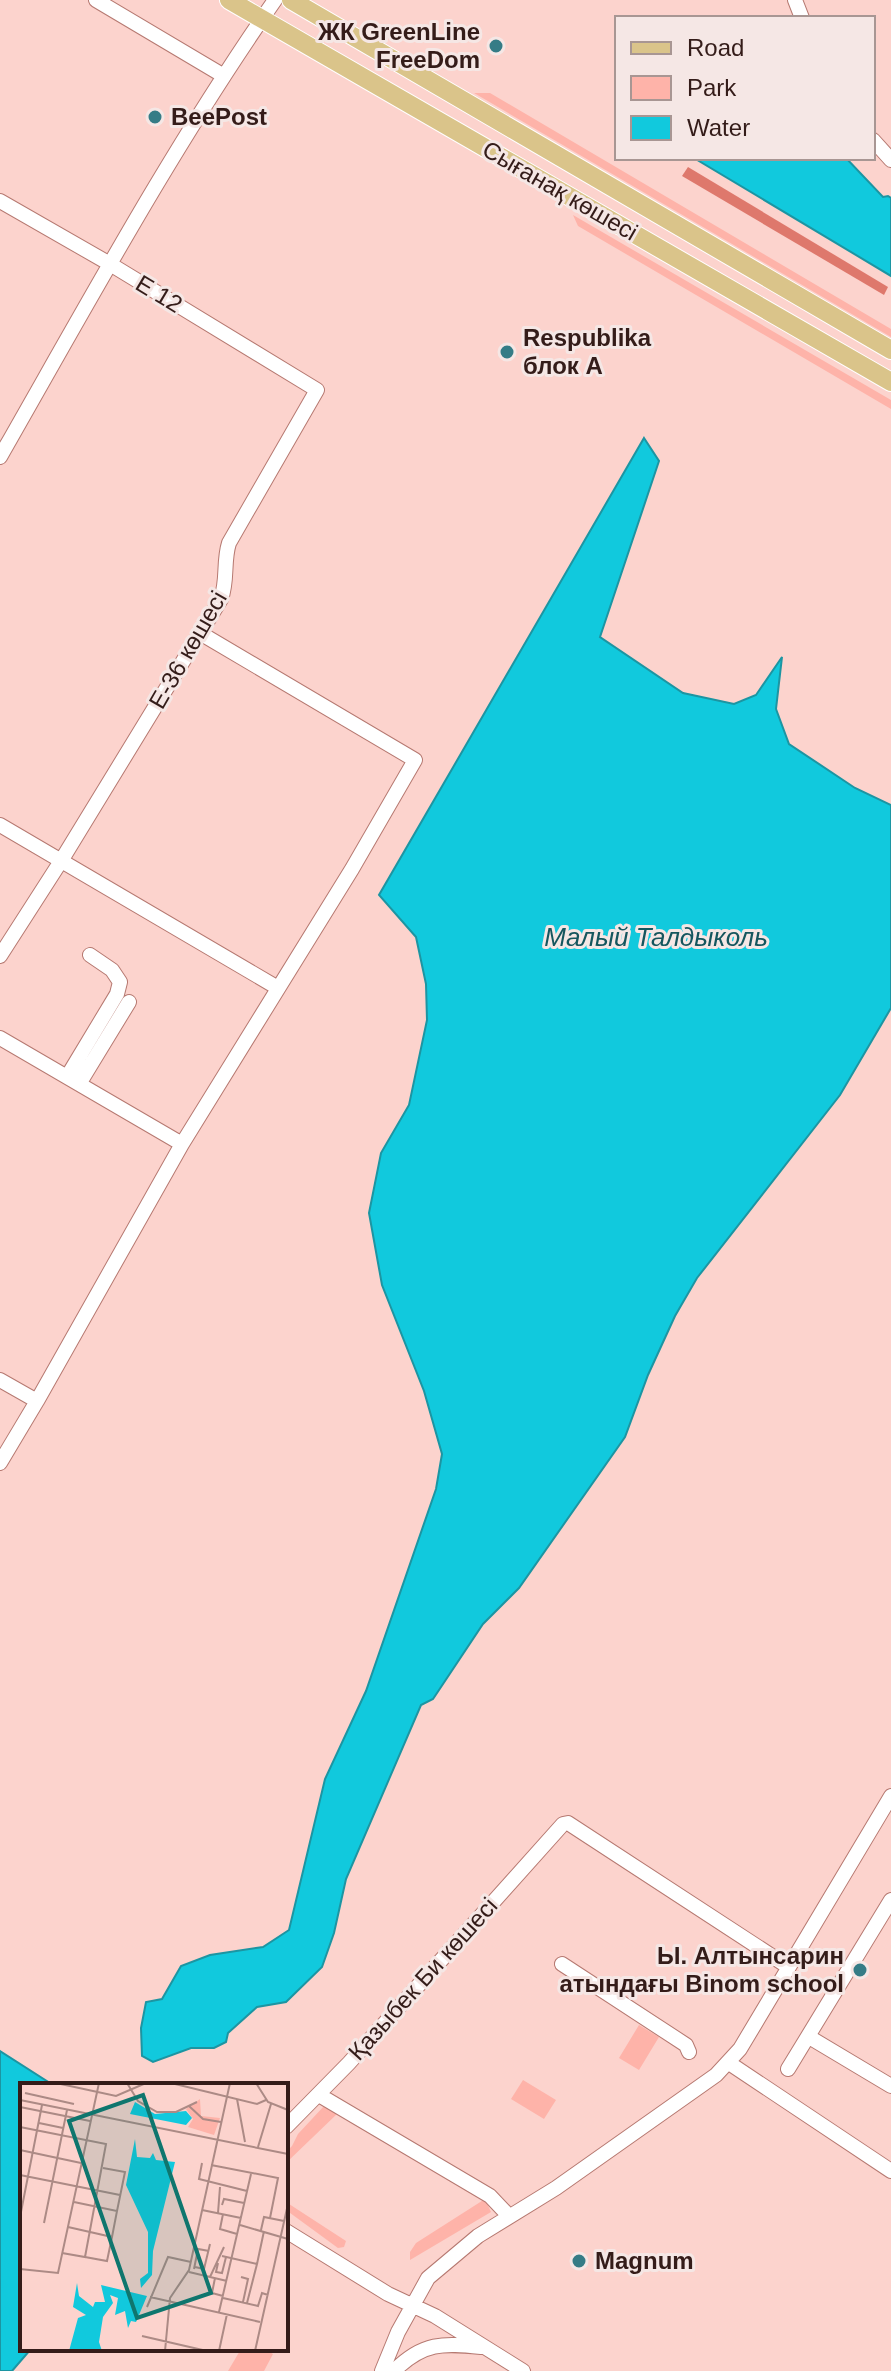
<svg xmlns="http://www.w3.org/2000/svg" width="891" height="2371" font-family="Helvetica,sans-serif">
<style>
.green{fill:#feb3a9}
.forest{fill:#de786c}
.water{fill:#11c9dd;stroke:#1c95a2;stroke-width:2}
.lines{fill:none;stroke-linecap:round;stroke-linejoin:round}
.minor-casing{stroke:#b67971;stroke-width:16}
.major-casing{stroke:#fff;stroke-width:20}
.minor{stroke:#fff;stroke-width:14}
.major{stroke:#dac48a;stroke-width:18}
.poi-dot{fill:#357c86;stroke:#f5e7e5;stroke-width:3}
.labels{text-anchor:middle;stroke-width:6;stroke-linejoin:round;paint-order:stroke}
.poi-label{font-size:24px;font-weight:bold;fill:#341c19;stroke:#f5e7e5;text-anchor:start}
.street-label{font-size:24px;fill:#341c19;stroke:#f5e7e5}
.water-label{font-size:26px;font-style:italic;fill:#15565e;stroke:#f5e7e5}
.inset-road{fill:none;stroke:#ac8a85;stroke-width:2}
.view{fill:#0f766e;fill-opacity:0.15;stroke:#0f766e;stroke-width:4}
.inset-edge{fill:none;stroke:#341c19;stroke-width:4}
</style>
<rect width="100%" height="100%" fill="#fcd3cd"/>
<path class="green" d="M474 93H490L891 329V337Z
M573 215 891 400V409L578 226Z
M639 2025 659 2037 639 2070 619 2058Z
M523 2080 556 2100 544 2119 511 2099Z
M325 2105 338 2113 286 2163V2152L292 2146 298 2134Z
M485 2199 491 2212 410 2260V2252L416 2243Z
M286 2202 346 2241 344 2247 338 2248 286 2210Z
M241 2349H264L273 2354 264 2371H228Z"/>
<path class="forest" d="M688 167 888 287 884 295 682 176Z"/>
<path class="water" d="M694 158H846L883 197 888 196 891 198V276Z
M644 438 659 461 600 637 683 693 734 704 756 695 782 657 776 709 789 744 855 788 891 805V1008L840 1095 697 1278 675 1316 648 1375 625 1437 519 1588 483 1624 433 1699 421 1705 346 1879 334 1933 322 1967 286 2002 257 2007 228 2033 226 2042 214 2048H191L153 2062 142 2056 141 2028 146 2002 162 1999 181 1966 210 1955 263 1947 289 1930 325 1779 366 1691 436 1489 442 1454 424 1391 382 1285 369 1213 381 1153 409 1105 427 1020 426 984 416 937 379 895Z
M0 2051 53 2085H22V2349H31L12 2371H0Z"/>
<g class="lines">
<defs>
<path id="minor" d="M96 0 224 76
M795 0 802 18
M873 140 891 160
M0 201 110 264 317 390 229 543C223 562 228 580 221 599L61 861 0 956
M0 457C88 303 173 146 275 0
M0 825 278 988
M0 1038 182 1144 37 1401 0 1380
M67 1077 117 994 120 982 112 970 90 955
M79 1084 129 1002
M182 1144 352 869 415 760 200 633
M0 1463 37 1401
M562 1964 686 2045 689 2052
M809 2037 891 2086
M729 2063 891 2171
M788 2069 891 1900
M319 2095 490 2196 508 2215
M286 2127 349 2063 563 1824 568 1823 787 1966
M286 2231 388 2294 435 2316 523 2371
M382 2371 398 2332 428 2278 478 2236 556 2188 716 2075 740 2049 891 1796
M394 2371C423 2342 443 2343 481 2347"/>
<path id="major" d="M229 0 891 382
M291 0 891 350"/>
</defs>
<use href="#minor" class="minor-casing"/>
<use href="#major" class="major-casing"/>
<use href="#minor" class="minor"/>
<use href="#major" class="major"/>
</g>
<g class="poi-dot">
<circle cx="496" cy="46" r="8"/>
<circle cx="155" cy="117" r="8"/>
<circle cx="507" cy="352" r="8"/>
<circle cx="860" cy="1970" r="8"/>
<circle cx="579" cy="2261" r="8"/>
</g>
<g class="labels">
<g class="poi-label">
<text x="480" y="40" text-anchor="end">ЖК GreenLine<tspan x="480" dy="28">FreeDom</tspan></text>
<text x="171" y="125">BeePost</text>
<text x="523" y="346">Respublika<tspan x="523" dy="28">блок А</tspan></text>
<text x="844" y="1964" text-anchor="end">Ы. Алтынсарин<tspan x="844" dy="28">атындағы Binom school</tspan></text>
<text x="595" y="2269">Magnum</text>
</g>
<g class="street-label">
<text transform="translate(560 191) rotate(30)" y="8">Сығанақ көшесі</text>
<text transform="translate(159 294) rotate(31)" y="8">E 12</text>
<text transform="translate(188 650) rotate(-60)" y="8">Е-36 көшесі</text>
<text transform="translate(423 1979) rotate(-48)" y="8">Қазыбек Би көшесі</text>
</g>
<g class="water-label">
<text x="656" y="946">Малый Талдыколь</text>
</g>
</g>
<g transform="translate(20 2083)">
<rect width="268" height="268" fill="#fcd3cd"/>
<path d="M180 16 181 33 200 35 194 52 168 44 173 36 166 26Z" fill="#feb3a9"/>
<path d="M115 19 135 31 166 28 172 35 166 42 110 31ZM115 56 117 74 130 75 133 70 136 77 155 79 133 168 132 192 121 205 120 196 128 190V149L106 102ZM57 200 59 213 73 224 75 219H85L81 202 127 213 116 239 111 238 108 245 105 228 95 232 98 215 90 212 93 220 83 234 79 259 82 268H49L58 235 66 232 53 224Z" fill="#11c9dd"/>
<path class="inset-road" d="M36 0 96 13 126 0M107 0 118 18 137 29H156L177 19M151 0 237 21 246 17M236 0 248 19 268 27M5 10 54 21M217 16 225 59M0 17 268 71M169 23 183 36 201 39M0 24 70 38M19 40 43 45M0 44 86 61 65 174 42 170M238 64 251 21M0 67 61 80M182 80 179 96 227 108M191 82 258 95 250 135M83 85 105 89 97 128M0 92 100 112M202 122 204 116 224 120M182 127 221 135M198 130 200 104M203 131 200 146 217 151M0 134 22 22M24 140 47 27M220 142 268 156M48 144 92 154 97 128 54 119M241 147 244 134 264 138M202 173 237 181 227 220M65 174 87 178 92 154M198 180 196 189 202 190 206 174M237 181 244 148M175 184 184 186 190 161M0 186 38 190 79 0M174 186 178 166 189 168M169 189 207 198M190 194 204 164M221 194 228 196 223 219M195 195 192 210 203 213M130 214 240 239M203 215 238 223 242 210 248 212M127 224 148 174 171 179M199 229 231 91M122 253 187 268M145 268 150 215 169 187 210 0M199 268 207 231M235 268 268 121"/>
<path class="view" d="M123 12 191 210 117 235 49 38Z"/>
<rect width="268" height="268" class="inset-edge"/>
</g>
<rect x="615" y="16" width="260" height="144" fill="#f5e7e5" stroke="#a89693" stroke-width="2"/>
<rect x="631" y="42" width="40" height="12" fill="#dac48a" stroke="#a89693" stroke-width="2"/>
<text x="687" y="56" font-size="24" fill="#341c19">Road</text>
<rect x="631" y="76" width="40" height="24" fill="#feb3a9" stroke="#a89693" stroke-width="2"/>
<text x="687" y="96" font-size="24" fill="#341c19">Park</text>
<rect x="631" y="116" width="40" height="24" fill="#11c9dd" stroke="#a89693" stroke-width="2"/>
<text x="687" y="136" font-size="24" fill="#341c19">Water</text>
</svg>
